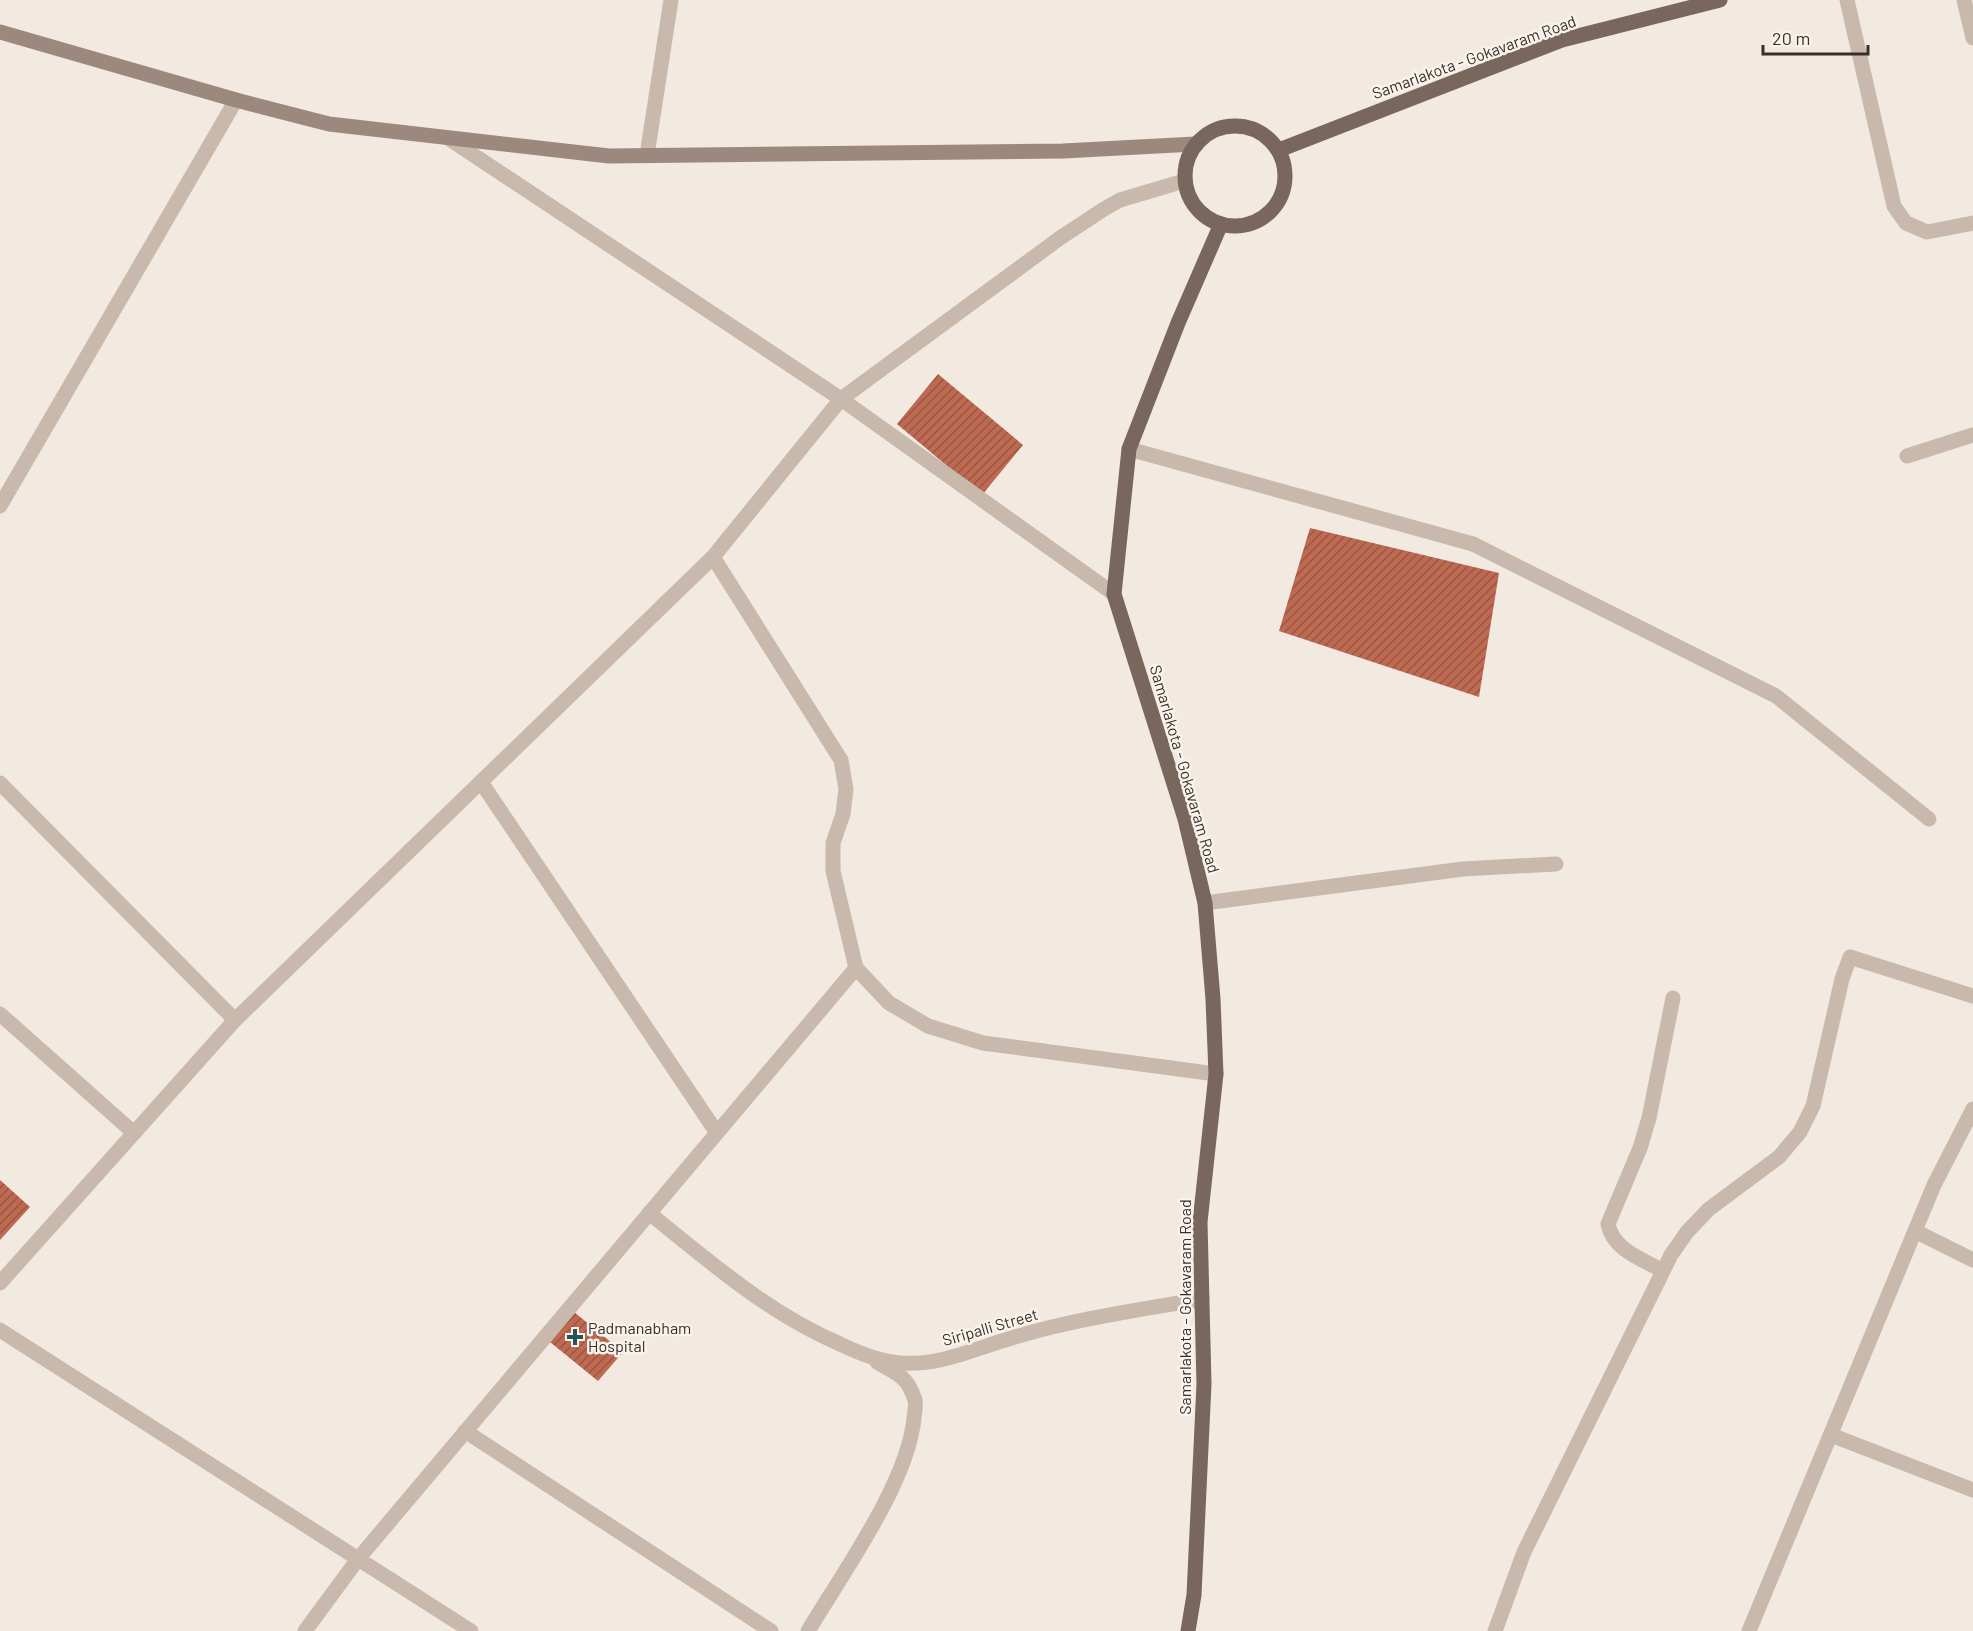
<svg xmlns="http://www.w3.org/2000/svg" width="1973" height="1631" font-family="Barlow,sans-serif">
<style>
.building{fill:url(#building-hatch)}
.lines{fill:none;stroke-linecap:round;stroke-linejoin:round}
.service{stroke:#c9b9ac;stroke-width:15}
.minor{stroke:#c9b9ac;stroke-width:15}
.tertiary{stroke:#c9b9ac;stroke-width:15}
.secondary{stroke:#9d887e;stroke-width:15}
.primary{stroke:#79665d;stroke-width:15}
.poi-dot{fill:#225557;stroke:#f9f3ec;stroke-width:2}
.labels{text-anchor:middle;stroke-width:5;stroke-linejoin:round;paint-order:stroke}
.street-label{font-size:16px;fill:#382f2b;stroke:#f9f3ec}
.poi-label{font-size:16px;fill:#382f2b;stroke:#f9f3ec;text-anchor:start}
</style>
<defs>
<pattern id="building-hatch" width="6" height="6" patternUnits="userSpaceOnUse" patternTransform="scale(1.5)"><rect width="6" height="6" fill="#be6951"/><path d="M-1 1l2-2M0 6l6-6M5 7l2-2" fill="none" stroke="#9b5743"/></pattern>
</defs>
<rect width="100%" height="100%" fill="#f2e9e0"/>
<path class="building" d="M938 374 1023 445 982 495 897 424Z
M1310 528 1499 573 1479 697 1279 631Z
M0 1180 30 1207 0 1240Z
M574 1312 623 1352 598 1381 550 1342Z"/>
<g class="lines">
<path class="service" d="M1129 449 1473 544
M1907 456 1973 435
M1831 1435 1973 1490"/>
<path class="minor" d="M1847 0 1894 206 1906 223 1927 232 1973 223
M1964 0 1973 38
M448 138 841 399 1114 594
M647 155 671 0
M0 506 236 100
M1473 544 1776 696 1929 819
M481 782 717 1133
M0 783 235 1020
M1205 903 1463 869 1556 864
M856 968 889 1003 928 1026 983 1043 1216 1074
M0 1014 134 1133
M649 1213C710 1262 768 1313 840 1344 859 1353 878 1361 900 1363 941 1366 976 1348 1015 1337 1075 1319 1139 1310 1202 1299
M1915 1231 1973 1260
M1663 1271C1642 1259 1613 1250 1608 1224L1640 1148 1649 1118 1673 998
M0 1330 471 1631
M465 1431 771 1631
M305 1631 358 1559 856 968 833 871V843L843 814 846 789 841 760 713 557
M808 1631C842 1574 908 1483 914 1418 915 1412 916 1405 915 1400 907 1375 897 1374 877 1362
M1495 1631 1524 1552 1671 1255 1687 1232 1709 1209 1779 1157 1800 1132 1813 1106 1842 979 1850 957 1973 996
M1749 1631 1934 1185 1973 1109"/>
<path class="tertiary" d="M0 1283 235 1020 713 557 841 399 1060 238 1104 209 1120 200 1184 181"/>
<path class="secondary" d="M0 32 236 100 329 124 609 156 1063 151 1195 144"/>
<path class="primary" d="M1185 176a50 50 0 1 1 100 0a50 50 0 1 1-100 0Z
M1279 150 1562 40 1720 0
M1188 1631 1194 1595 1204 1384 1200 1222 1216 1074 1213 999 1205 903 1185 819 1114 594 1129 449 1178 323 1221 224"/>
</g>
<path class="poi-dot" d="M572 1328h6v6h6v6h-6v6h-6v-6h-6v-6h6z"/>
<g class="labels">
<g class="street-label">
<text transform="translate(1474 57) rotate(-20)" y="6">Samarlakota - Gokavaram Road</text>
<text transform="translate(1185 769) rotate(74)" y="6">Samarlakota - Gokavaram Road</text>
<text transform="translate(1185 1307) rotate(-90)" y="6">Samarlakota - Gokavaram Road</text>
<text transform="translate(990 1327) rotate(-16)" y="6">Siripalli Street</text>
</g>
<g class="poi-label">
<text x="588" y="1334">Padmanabham<tspan x="588" dy="18">Hospital</tspan></text>
</g>
</g>
<path d="M1763 45v9h105v-9" fill="none" stroke="#382f2b" stroke-width="3"/>
<text x="1772" y="45" font-size="18" fill="#382f2b" stroke="#f9f3ec" stroke-width="4.5" paint-order="stroke">20 m</text>
</svg>
